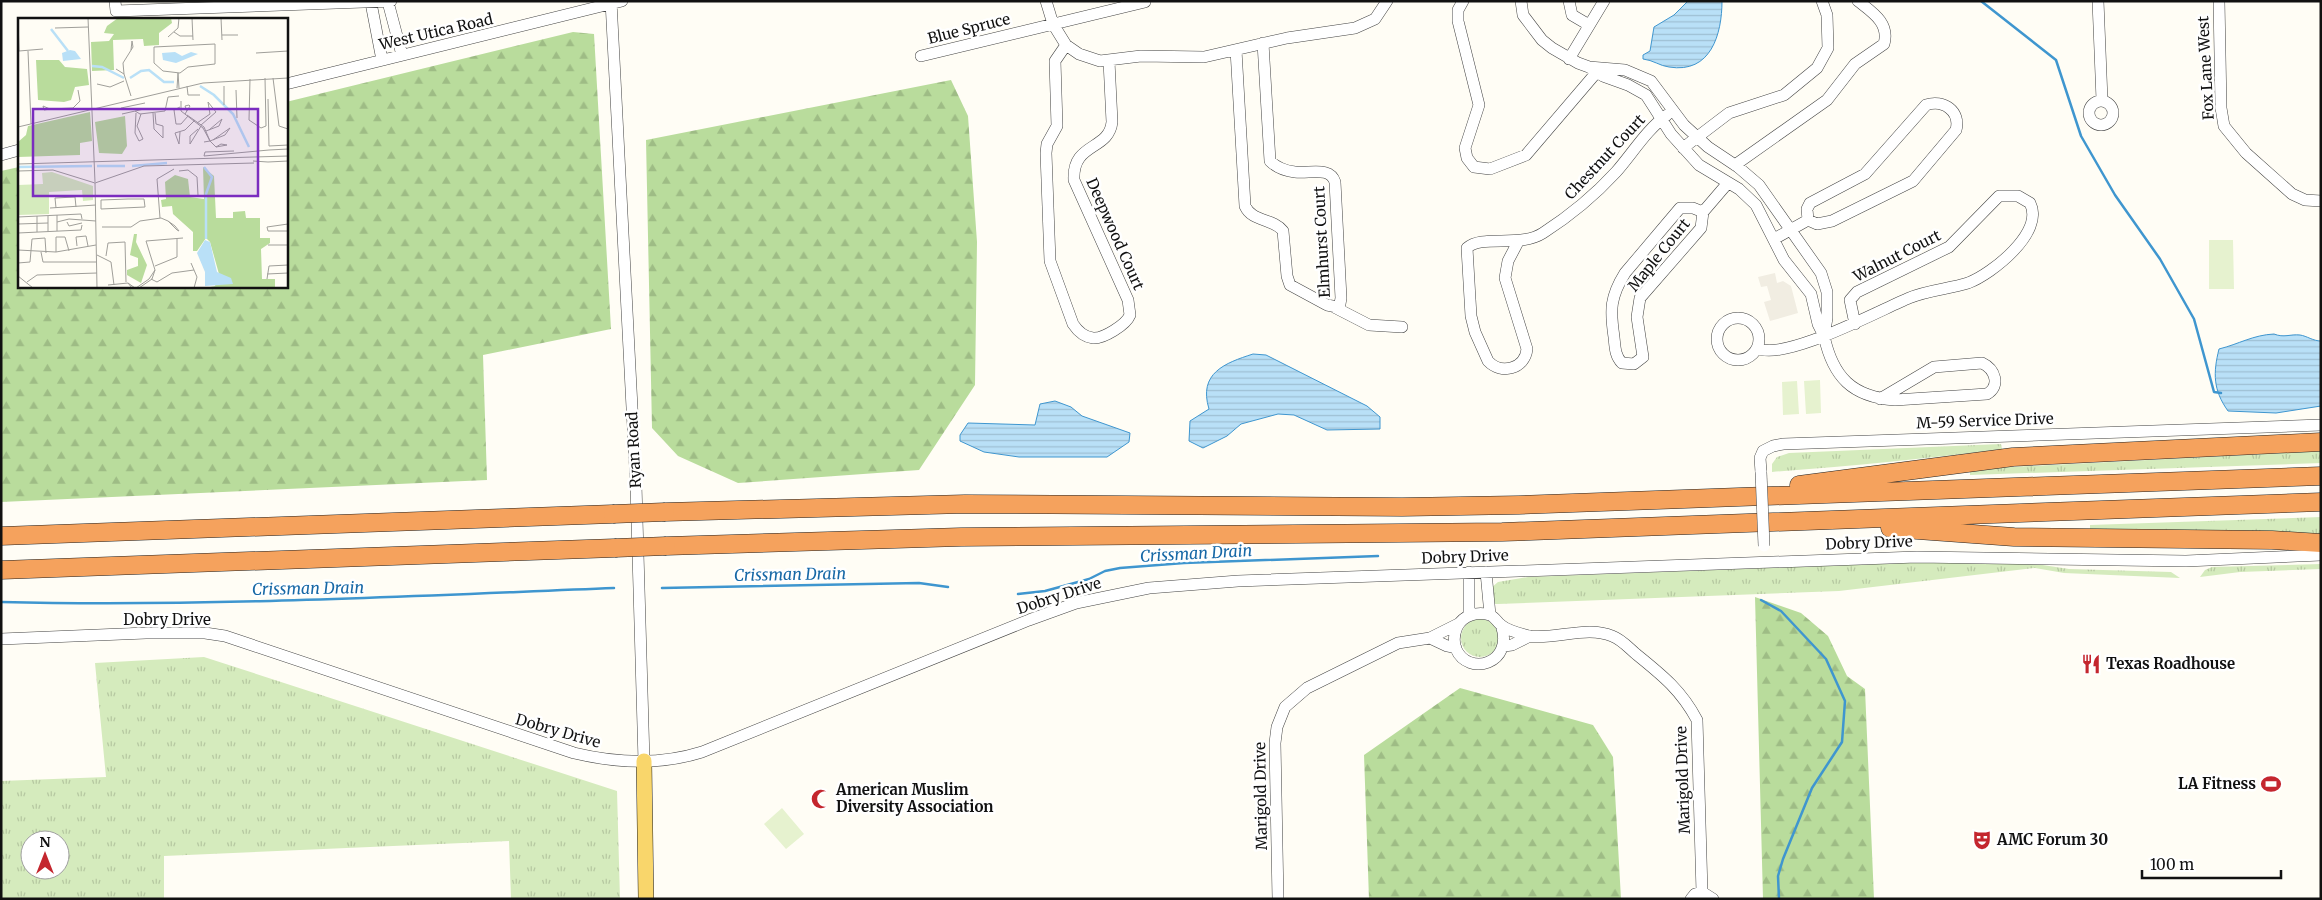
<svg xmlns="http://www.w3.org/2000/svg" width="2322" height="900" font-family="Merriweather,serif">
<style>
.grass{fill:url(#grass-tufts);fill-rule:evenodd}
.forest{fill:url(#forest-firs)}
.pitch{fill:#e6f2cf}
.plaza{fill:#f1ede2}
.water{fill:url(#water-rules);stroke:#3f96cf}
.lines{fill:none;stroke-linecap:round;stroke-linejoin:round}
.stream{stroke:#3f96cf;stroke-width:2.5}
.minor-casing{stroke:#444;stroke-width:12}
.major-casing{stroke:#222;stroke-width:16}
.highway-casing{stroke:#222;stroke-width:19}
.minor{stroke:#fff;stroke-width:11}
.major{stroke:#f9d66b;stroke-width:15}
.highway{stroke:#f5a25d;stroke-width:18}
.minor-bridge-casing{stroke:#444;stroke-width:12;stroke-linecap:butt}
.highway-bridge-casing{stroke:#222;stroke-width:19;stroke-linecap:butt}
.minor-bridge{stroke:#fff;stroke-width:11}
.highway-bridge{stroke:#f5a25d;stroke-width:18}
.labels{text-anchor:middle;stroke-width:5;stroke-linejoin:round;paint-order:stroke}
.street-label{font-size:15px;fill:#111;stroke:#fff}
.poi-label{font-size:15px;font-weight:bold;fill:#111;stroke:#fff;text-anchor:start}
.water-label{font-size:16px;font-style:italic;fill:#1768a6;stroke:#fff}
.inset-river{fill:none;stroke:#b9e0f7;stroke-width:2.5}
.inset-road{fill:none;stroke:#a09f9a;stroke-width:1}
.view{fill:#7b2cbf;fill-opacity:0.15;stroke:#7b2cbf;stroke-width:2.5}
.inset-edge{fill:none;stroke:#111;stroke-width:2.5}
</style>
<defs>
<pattern id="grass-tufts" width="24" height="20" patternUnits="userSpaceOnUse" patternTransform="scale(1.25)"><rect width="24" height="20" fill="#d5ebbd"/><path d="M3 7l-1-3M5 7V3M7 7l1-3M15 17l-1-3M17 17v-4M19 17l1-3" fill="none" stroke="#b6c8a1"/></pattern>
<pattern id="forest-firs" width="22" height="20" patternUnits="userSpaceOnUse" patternTransform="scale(1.25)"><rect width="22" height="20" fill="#b9dc9c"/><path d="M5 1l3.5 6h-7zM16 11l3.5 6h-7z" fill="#9ebc85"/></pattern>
<pattern id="water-rules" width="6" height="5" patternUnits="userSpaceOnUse" patternTransform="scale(1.25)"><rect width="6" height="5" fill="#b9e0f7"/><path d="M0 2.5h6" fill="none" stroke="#9ebfd3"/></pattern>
</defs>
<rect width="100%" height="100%" fill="#fffdf5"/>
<path class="grass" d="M2001 444 2002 449C1926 459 1849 466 1772 472V464L1777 457 1789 453Z
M2321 451V463L1970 475V470L1992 468Z
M2321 517V534L2090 529V525Z
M1926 562 2036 564 2069 569 2171 572 2180 578 2064 573 2035 568 1839 591 1498 604H1494L1491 588 1498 582 1528 577Z
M2321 564V569L2240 572 2200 577 2205 570 2212 567Z
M1461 638a19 19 0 1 1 38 0a19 19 0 1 1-38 0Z
M204 657 617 791 620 899H511L509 841 164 856V899H1V781L106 777 95 663ZM30 840H60V870H30Z"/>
<path class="forest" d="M573 32 594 34 611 329 483 355 487 480 1 502V171L19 167V286H286V102Z
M951 80 968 116 977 242 975 385 919 470 738 483 678 456 652 428 646 140Z
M1755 597 1801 613 1828 636 1847 676 1865 689 1874 899H1763Z
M1460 688 1593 725 1613 757 1621 899H1369L1364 755Z"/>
<path class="pitch" d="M2209 240H2233L2234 289H2209Z
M1820 380 1821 413 1806 414 1804 381Z
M1797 381 1799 414 1783 415 1782 382Z
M782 808 804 834 786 849 764 824Z"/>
<path class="plaza" d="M1775 273 1777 283 1783 281 1791 286 1798 313 1770 321 1764 302 1771 300 1767 286 1761 287 1758 277Z"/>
<path class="water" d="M1688 1H1722C1722 34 1711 74 1669 67 1660 66 1653 60 1643 59V55L1650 51 1654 27 1674 15Z
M2274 334C2284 338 2290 334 2300 335 2307 336 2313 341 2321 341V406L2276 413 2228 411C2213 390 2213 373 2219 349 2239 344 2253 335 2274 334Z
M1253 354 1266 355 1367 406 1380 417V429L1327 430 1294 415 1278 414 1241 424 1227 436 1203 448 1189 441 1190 421 1209 409C1198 373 1225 363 1253 354Z
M1055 401 1071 407 1082 416 1130 433 1129 442 1107 457H1019L984 452 960 441V435L968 423 1035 425 1040 404Z"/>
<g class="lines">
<path class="stream" d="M1981 1 2056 60 2081 136 2115 195 2160 259 2194 319 2214 392 2221 393
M662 588 919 583 948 587
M1018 594 1045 591 1089 579 1105 571 1120 568 1184 563 1378 556
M1761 600 1781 611 1826 659 1845 701 1842 742 1812 788 1783 859 1778 876 1779 899
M1 602C205 607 410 596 614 588"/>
<defs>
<path id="minor" d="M115 1 116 11 391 1
M611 1 636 485 644 761
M1046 1 1053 24 1066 45 1079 54 1100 61 1141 56 1204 57 1287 38 1355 28 1375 19 1387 1
M1463 1 1458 10V21L1479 105 1465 148 1467 158 1474 167 1490 169 1526 155 1596 73
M1521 1 1523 15 1542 40 1552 48 1578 63 1589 67 1625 70 1651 81 1684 125 1708 147 1738 167 1759 185 1821 273 1827 292V318L1824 336 1818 324 1811 294 1784 260 1756 205 1739 189 1699 165 1671 134 1646 95 1628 85 1603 76 1589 67
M1569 1 1572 15 1589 25
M2098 1 2102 100
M2219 1 2221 108 2224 126 2246 153 2292 194 2305 200 2321 201
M388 2 402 55
M371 3 382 60
M1066 45 1055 61 1057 126 1047 144 1046 153 1050 261 1073 324C1077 330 1084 337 1093 338 1103 339 1126 325 1130 315L1128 300 1074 180C1072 142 1109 151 1112 122L1109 61
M1236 50 1245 206C1252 222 1273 218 1283 231L1287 276 1290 285 1327 305 1337 307 1340 304 1341 298 1335 182C1330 166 1309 174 1295 172 1286 171 1276 167 1270 161L1263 43
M921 56 1145 2
M1569 59 1604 1
M286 84 622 1
M2089 113a12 12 0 1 1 24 0a12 12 0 1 1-24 0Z
M1683 148 1729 113 1784 95 1817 68 1828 48 1827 15 1822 1
M1 155 19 150
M1735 165 1827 100 1855 64 1884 44C1890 23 1872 12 1858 1
M1703 212 1693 208H1680L1625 273C1610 297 1610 310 1614 337 1615 347 1615 356 1622 363L1634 364 1643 357 1637 317 1640 298 1701 228 1703 212 1727 184
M1774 239 1808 220 1817 224 1832 221 1913 181 1956 130C1961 111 1943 99 1926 105L1865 174 1810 203 1807 209 1808 220
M1518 242 1508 261 1505 278 1527 349C1525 369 1501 375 1488 361L1475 332 1471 316 1467 248C1482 234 1520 248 1543 233 1571 215 1594 196 1616 172 1632 154 1647 129 1667 115
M1334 307 1369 325 1402 327
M1717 339a21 21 0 1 1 42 0a21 21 0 1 1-42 0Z
M1824 336C1833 377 1852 397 1895 400L1987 394C2001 386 1995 369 1982 363L1934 367 1880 399
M1757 348C1784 362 1880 310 1909 298 1928 290 1949 289 1968 283 1992 274 2045 232 2030 203L2018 196H1999L1949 247 1857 292 1850 300 1855 324
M1761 472 1760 458 1763 451 1773 446 1783 444 2321 425
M1469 572V615
M1486 572 1490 615
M1501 625C1515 664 1468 677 1456 649 1453 641 1454 634 1457 627 1463 615 1478 611 1490 615 1495 617 1497 622 1501 625 1507 630 1521 634 1529 636 1556 640 1587 625 1612 636 1621 639 1629 648 1636 654 1662 675 1681 690 1697 720L1702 892
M1430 638 1447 646 1456 648
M1 639 146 633H205L225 636 574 753C616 763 661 765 702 752L1029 620 1076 603 1149 588 1238 581 1917 557 2186 561 2321 555
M1504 646 1512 645 1530 636
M1278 899 1275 743 1277 727 1285 707 1307 688 1398 643 1430 638 1458 624
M1691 899 1695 894 1702 892 1713 899"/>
<path id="major" d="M644 761 646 899"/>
<path id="highway" d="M1799 485 2013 457 2321 442
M665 512 965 504 1402 507 1519 505 2321 476
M1890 528 2014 537 2272 540 2321 543
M1 536 613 514
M666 546 961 537 1502 532 2321 502
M1 570 615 548"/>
</defs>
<use href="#minor" class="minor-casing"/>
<use href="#major" class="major-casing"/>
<use href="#highway" class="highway-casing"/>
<use href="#minor" class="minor"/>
<use href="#major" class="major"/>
<use href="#highway" class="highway"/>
<defs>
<path id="minor-bridge" d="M1761 472 1764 546"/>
<path id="highway-bridge" d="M613 514 665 512
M615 548 666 546"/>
</defs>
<use href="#minor-bridge" class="minor-bridge-casing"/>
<use href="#highway-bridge" class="highway-bridge-casing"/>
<use href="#minor-bridge" class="minor-bridge"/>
<use href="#highway-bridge" class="highway-bridge"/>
</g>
<defs>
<symbol id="restaurant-bare" viewBox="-9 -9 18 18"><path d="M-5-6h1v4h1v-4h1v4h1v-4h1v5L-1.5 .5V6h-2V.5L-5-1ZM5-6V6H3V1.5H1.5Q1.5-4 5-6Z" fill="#c4262e" stroke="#fff" stroke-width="2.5" paint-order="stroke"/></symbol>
<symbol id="stadium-bare" viewBox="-9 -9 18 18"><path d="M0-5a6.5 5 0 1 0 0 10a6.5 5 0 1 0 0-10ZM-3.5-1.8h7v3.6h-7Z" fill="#c4262e" stroke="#fff" stroke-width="2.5" paint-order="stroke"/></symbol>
<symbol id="mosque-bare" viewBox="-9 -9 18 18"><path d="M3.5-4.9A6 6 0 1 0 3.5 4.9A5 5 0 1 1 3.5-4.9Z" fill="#c4262e" stroke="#fff" stroke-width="2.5" paint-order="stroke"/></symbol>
<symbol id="theatre-bare" viewBox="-9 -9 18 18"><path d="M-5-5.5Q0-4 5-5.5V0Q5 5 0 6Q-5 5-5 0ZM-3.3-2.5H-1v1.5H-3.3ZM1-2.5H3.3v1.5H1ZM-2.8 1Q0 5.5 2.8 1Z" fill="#c4262e" stroke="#fff" stroke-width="2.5" paint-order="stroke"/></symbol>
</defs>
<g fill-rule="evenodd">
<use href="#restaurant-bare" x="2077" y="650" width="28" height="28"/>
<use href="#stadium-bare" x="2257" y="770" width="28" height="28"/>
<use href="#mosque-bare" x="807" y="785" width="28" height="28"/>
<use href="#theatre-bare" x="1968" y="826" width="28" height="28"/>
</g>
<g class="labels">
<g class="street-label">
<text transform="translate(969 29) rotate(-14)" y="5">Blue Spruce</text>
<text transform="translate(436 32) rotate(-13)" y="5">West Utica Road</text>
<text transform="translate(2206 68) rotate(-93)" y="5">Fox Lane West</text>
<text transform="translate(1605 157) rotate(-47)" y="5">Chestnut Court</text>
<text transform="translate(1115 234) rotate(66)" y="5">Deepwood Court</text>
<text transform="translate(1322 242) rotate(-93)" y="5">Elmhurst Court</text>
<text transform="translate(1659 255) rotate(-51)" y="5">Maple Court</text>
<text transform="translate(1897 256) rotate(-27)" y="5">Walnut Court</text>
<text transform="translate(1985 421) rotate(-2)" y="5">M-59 Service Drive</text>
<text transform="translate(634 450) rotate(-93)" y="5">Ryan Road</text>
<text transform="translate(1869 543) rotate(-2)" y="5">Dobry Drive</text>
<text transform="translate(1465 557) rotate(-2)" y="5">Dobry Drive</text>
<text transform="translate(1059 596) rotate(-18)" y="5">Dobry Drive</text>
<text x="167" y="625">Dobry Drive</text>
<text transform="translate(558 731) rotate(16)" y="5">Dobry Drive</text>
<text transform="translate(1683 780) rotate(-92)" y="5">Marigold Drive</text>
<text transform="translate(1261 796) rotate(-91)" y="5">Marigold Drive</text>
</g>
<g class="poi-label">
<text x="2106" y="669">Texas Roadhouse</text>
<text x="2256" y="789" text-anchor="end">LA Fitness</text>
<text x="836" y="795">American Muslim<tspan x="836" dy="17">Diversity Association</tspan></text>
<text x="1997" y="845">AMC Forum 30</text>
</g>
<g class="water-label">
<text transform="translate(1196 553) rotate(-3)" y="6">Crissman Drain</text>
<text transform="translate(790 574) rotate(-1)" y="6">Crissman Drain</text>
<text transform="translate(308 588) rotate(-1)" y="6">Crissman Drain</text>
</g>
</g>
<g transform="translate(18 18)">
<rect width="270" height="270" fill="#fffdf5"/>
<path d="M34 154 75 168V182L65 183 64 172 31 174V196L0 197V167L25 166 24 155Z" fill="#d5ebbd"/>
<path d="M100 0H153L154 5 141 15V27L126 28 125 21 95 22 96 52 74 53 73 24 91 23 96 16 86 15 89 8ZM18 42H41L47 49 69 51 71 67 57 69 53 82 46 84 20 82ZM72 94 74 123 62 125V137L0 139V124L8 117 10 108ZM107 98 109 128 104 136 81 135 77 104ZM185 149 196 158 198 200H215V194L227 193 228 200H242V220H252V225L243 231 244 261H257V270H187L197 268 201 256 192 224 188 220 179 233H175V214L155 196 154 188 144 189 143 182 148 181 147 164 157 157 170 161 172 179 186 181ZM116 216H119L118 224 129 247 123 265 109 257V252L120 248V240L112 237Z" fill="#b9dc9c"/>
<path d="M52 32 57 33 63 41 45 43 44 35ZM157 34 164 38 173 34 180 36 158 45 145 42 144 35ZM187 222 192 224 199 254 213 260 215 266 187 268V254L179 235Z" fill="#b9e0f7"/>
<path class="inset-river" d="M33 11 50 33M74 48 84 49 106 60M112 60 123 53 131 52 146 64H156M182 68 196 77 215 96 231 129M79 148H107M114 148 149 145M0 149 74 148M186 149 194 159 188 176V221"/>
<path class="inset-road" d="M0 0 1 33M70 0 77 164M174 0 175 22M203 0 204 22M37 10 70 9M156 14 162 18H175M204 17H220M150 19 160 10 161 0M197 26V46L170 49 162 55 145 53 136 45V29ZM1 33 25 31M10 33 13 106M238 35 270 33M98 51 106 56 113 78M106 56 105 45 115 29 114 23 113 32M255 60 261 108 270 111M232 61 231 102 243 110 248 108 247 60M79 66 92 69 106 63M169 68 170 77H182M206 68V87M159 70 160 55 161 70M218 72 219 100M250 81 251 128 270 127M163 83V93L185 110 192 123 186 109 169 97M162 89 156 92 158 106H163L170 98M103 90 127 85M32 91 26 92 25 88 32 91 55 90 62 83 60 72M117 93 122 96 147 93 150 79 161 78M118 95 117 115 121 123 125 121 119 108 123 96M135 95 136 111 145 120V108L138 106 137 95M104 96 126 91M167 96 172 88 171 87 167 88 169 93M179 105 192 96 190 84 198 94 183 107M0 109 185 65 270 60M180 111 172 118V126L183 108M188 113 201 108 204 101 191 112M162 114 161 126 157 115 167 112 177 102M192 123 198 129 209 127 203 126 198 129M186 124 192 123 207 117 212 110 195 122M251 132 270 131M186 138 187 134 216 133M186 138 251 132M235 143 250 144M250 144 270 143M0 146 270 138M0 153 35 152 77 165 126 148 236 145M161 153 170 152 179 159 180 177M77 165 79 270M110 181H126L127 189 83 191V182ZM32 190 78 187M38 190 37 180 57 179 58 189M39 197V213M19 198V214M30 198V214M0 199 63 196 64 201M142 200 139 161 156 151M150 203 157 208 161 213 159 212ZM39 204 51 201 78 203M49 204 51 208 64 205M0 206 30 205M270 206 249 209 250 213H270M84 209H113L122 203 143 200 150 203M0 215 63 212 64 207M250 227H270M59 228 58 219 68 218 70 228M0 232 38 234 78 227M23 234 25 244H79M38 234V219H47L51 233M79 237 93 244 96 267M88 238 90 225 107 224 108 264M0 245 12 244 14 221 27 220 28 235M173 245 179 259 176 270M137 248 159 239V221M137 252 128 223 165 220M249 256 270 255M0 258 15 270M133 261 139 264 154 255 176 252M249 261 251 248 270 247M9 264 19 257 79 255M90 267 110 265M114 270 110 265 117 270M118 270 131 261 137 252 134 261 121 270"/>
<path class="view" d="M15 91H240V178H15Z"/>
<rect width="270" height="270" class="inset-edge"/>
</g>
<rect width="2322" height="900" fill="none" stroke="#111111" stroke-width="5"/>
<g transform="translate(45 855)"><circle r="24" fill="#ffffff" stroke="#a0a0a0"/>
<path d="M0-4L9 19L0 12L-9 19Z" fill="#c4262e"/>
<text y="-8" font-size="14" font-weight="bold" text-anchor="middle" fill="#111111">N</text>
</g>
<path d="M2142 870v8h139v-8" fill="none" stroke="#111111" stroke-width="2.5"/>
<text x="2150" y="870" font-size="15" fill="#111111" stroke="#ffffff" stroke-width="4" paint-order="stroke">100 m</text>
</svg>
